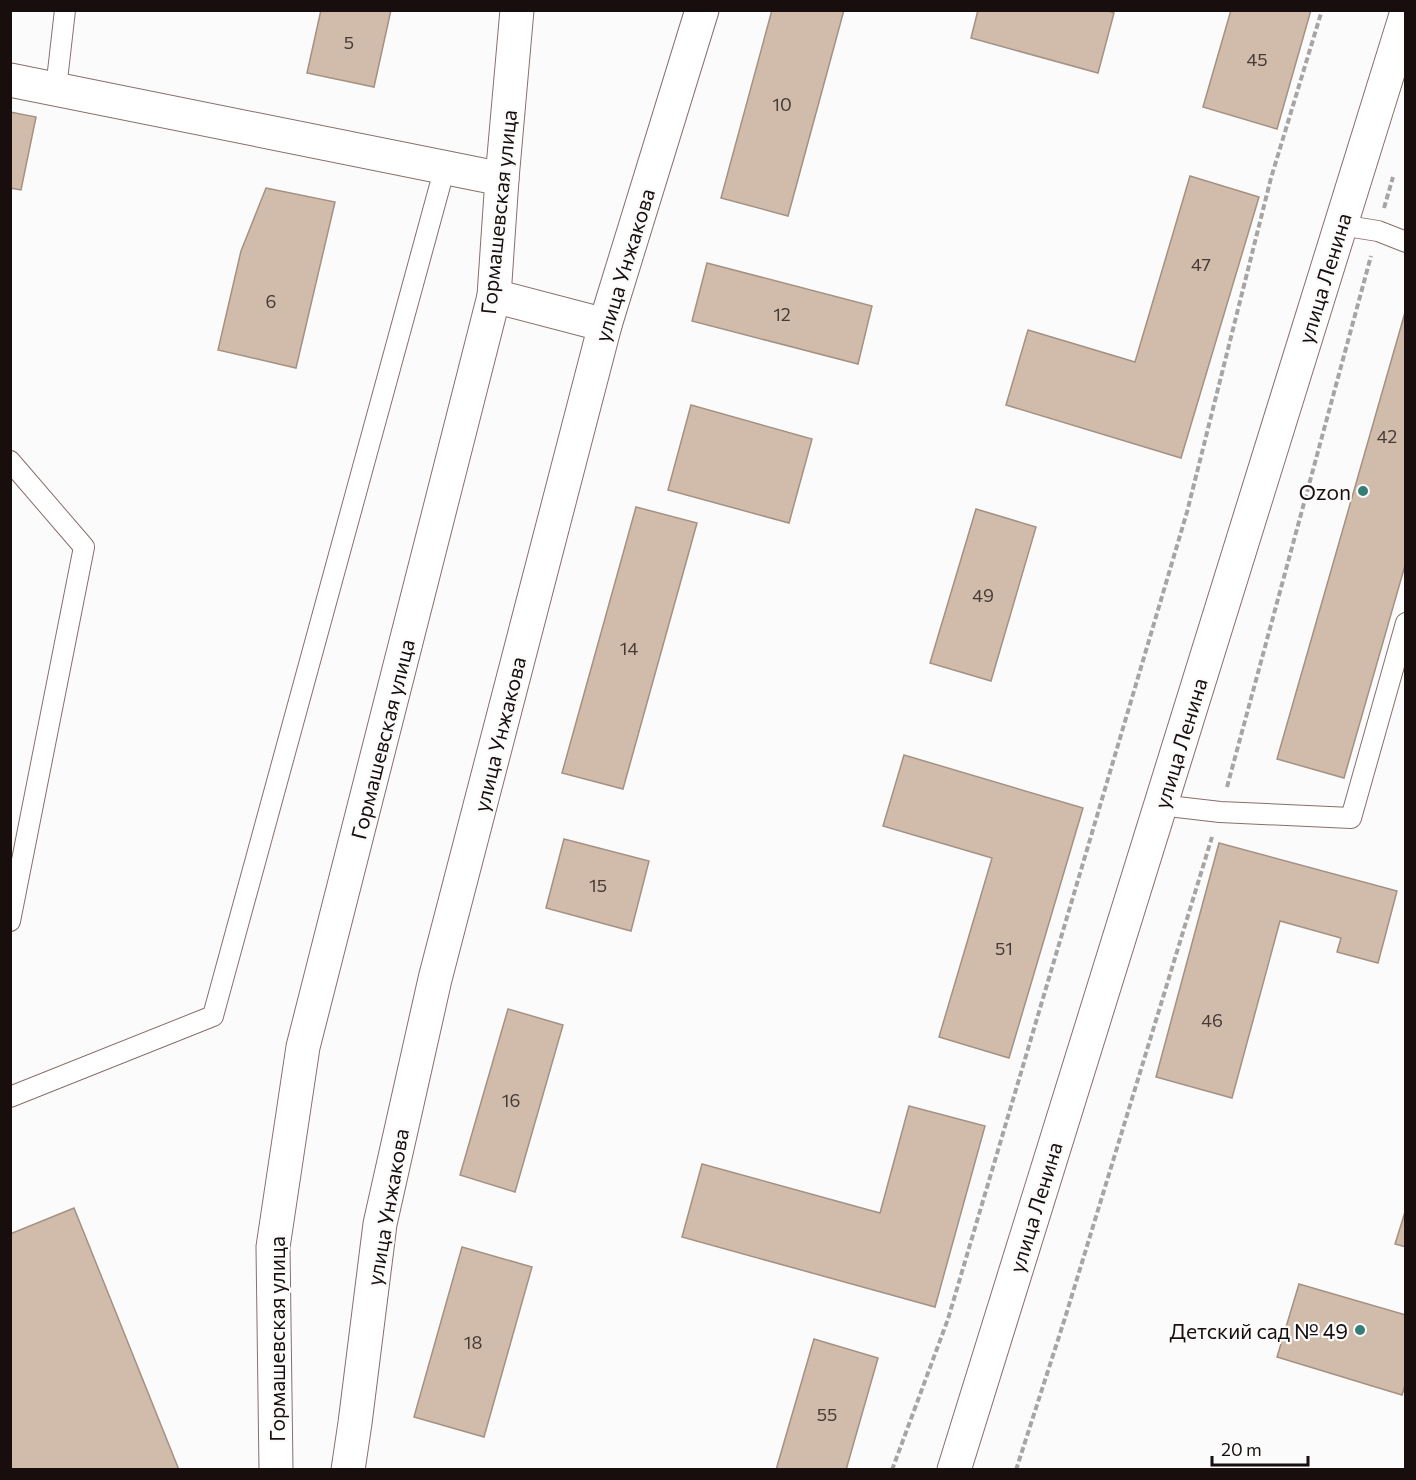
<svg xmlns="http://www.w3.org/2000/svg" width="1416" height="1480" font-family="Commissioner,sans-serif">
<rect width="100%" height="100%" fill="#fbfbfb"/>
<!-- building -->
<g fill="#d1bcac" stroke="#a59182" stroke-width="1.5">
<polygon points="321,10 391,10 374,87 307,73"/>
<polygon points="772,10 844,10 788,216 721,198"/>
<polygon points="978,10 1106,10 1114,13 1098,73 971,38"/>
<polygon points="1231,10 1311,10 1277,129 1203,107"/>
<polygon points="10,112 36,117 21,190 10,188"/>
<polygon points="1190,176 1259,197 1181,458 1006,405 1028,330 1135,362"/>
<polygon points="266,188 335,202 296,368 218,350 241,251"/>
<polygon points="707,263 872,306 858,364 692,321"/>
<polygon points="1406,309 1406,562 1344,778 1277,759"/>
<polygon points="691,405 812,439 789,523 668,490"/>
<polygon points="636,507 697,523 623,789 562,773"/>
<polygon points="976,509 1036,527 991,681 930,663"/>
<polygon points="904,755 1083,808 1009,1058 939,1037 992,858 883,826"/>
<polygon points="564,839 649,861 631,931 546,908"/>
<polygon points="1219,843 1397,891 1378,963 1337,952 1341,938 1280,921 1232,1098 1156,1077"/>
<polygon points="508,1009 563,1025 515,1192 460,1175"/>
<polygon points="909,1106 985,1126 935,1307 682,1237 702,1164 880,1213"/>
<polygon points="74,1208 179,1470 10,1470 10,1234"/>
<polygon points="1406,1209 1406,1247 1395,1244"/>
<polygon points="462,1247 532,1267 484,1437 414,1417"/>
<polygon points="1299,1284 1406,1315 1406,1382 1402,1395 1277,1357"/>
<polygon points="814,1339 878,1358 846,1470 776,1470"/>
</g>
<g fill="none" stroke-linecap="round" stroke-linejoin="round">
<!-- service casing -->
<g stroke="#886f6c" stroke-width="22">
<g id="service">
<polyline points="56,89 65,10"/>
<polyline points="1340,225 1378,231 1406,242"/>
<polyline points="10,461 84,547 10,921"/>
<polyline points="1160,805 1220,812 1351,818 1406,623"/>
<polyline points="10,1097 213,1016 445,167"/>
</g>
</g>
<!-- minor casing -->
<g stroke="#886f6c" stroke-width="35">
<g id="minor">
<polyline points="10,80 502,179"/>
<polyline points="494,296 605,325"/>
<polyline points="276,1470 273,1247 303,1047 494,296 502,179 517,10"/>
<polyline points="348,1470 355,1423 380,1224 435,979 605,325 702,10"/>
<polyline points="954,1470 1406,15"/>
</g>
</g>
<!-- path -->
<g stroke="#a8a4a4" stroke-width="4" stroke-dasharray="6 3" stroke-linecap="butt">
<polyline points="1384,208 1393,177"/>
<polyline points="1227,787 1371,256"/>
<polyline points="892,1470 948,1319 1187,512 1271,178 1322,10"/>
<polyline points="1016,1470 1065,1318 1212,837"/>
</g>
<!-- service -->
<use href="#service" stroke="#fff" stroke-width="20"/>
<!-- minor -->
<use href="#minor" stroke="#fff" stroke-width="33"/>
</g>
<!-- markers -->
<g fill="#357d77" stroke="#fbfbfb" stroke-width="2">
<circle cx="1363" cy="491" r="6"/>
<circle cx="1360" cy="1330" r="6"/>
</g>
<g text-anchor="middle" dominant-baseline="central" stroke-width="4.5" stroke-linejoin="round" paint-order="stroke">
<!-- number labels -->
<g font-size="18" fill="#463a35">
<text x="349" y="42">5</text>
<text x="1257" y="59">45</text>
<text x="782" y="104">10</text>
<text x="1201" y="264">47</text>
<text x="271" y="301">6</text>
<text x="782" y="314">12</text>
<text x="1387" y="436">42</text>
<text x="983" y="595">49</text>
<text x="629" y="648">14</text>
<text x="598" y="885">15</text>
<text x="1004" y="948">51</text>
<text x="1212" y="1020">46</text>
<text x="511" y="1100">16</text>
<text x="473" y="1342">18</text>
<text x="827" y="1414">55</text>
</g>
<!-- street labels -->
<g font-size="21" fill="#180e0d" stroke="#fbfbfb">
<text transform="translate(498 212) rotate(-84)">Гормашевская улица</text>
<text transform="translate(624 265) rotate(-73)">улица Унжакова</text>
<text transform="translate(1324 278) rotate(-73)">улица Ленина</text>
<text transform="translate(499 734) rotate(-76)">улица Унжакова</text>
<text transform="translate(382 739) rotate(-76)">Гормашевская улица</text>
<text transform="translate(1180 743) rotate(-73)">улица Ленина</text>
<text transform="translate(387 1207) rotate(-80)">улица Унжакова</text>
<text transform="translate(1035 1207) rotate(-73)">улица Ленина</text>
<text transform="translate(276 1339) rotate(-90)">Гормашевская улица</text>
</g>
<!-- poi labels -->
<g font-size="21" fill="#180e0d" stroke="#fbfbfb" text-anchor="end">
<text x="1351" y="491">Ozon</text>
<text x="1348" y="1330">Детский сад № 49</text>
</g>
</g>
<!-- border -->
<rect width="1416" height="1480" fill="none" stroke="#180e0d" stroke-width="24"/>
<!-- scale -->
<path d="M1212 1456v9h96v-9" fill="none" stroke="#180e0d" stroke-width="3"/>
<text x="1221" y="1456" font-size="18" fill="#180e0d" stroke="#fbfbfb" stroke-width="4.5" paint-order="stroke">20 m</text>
</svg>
